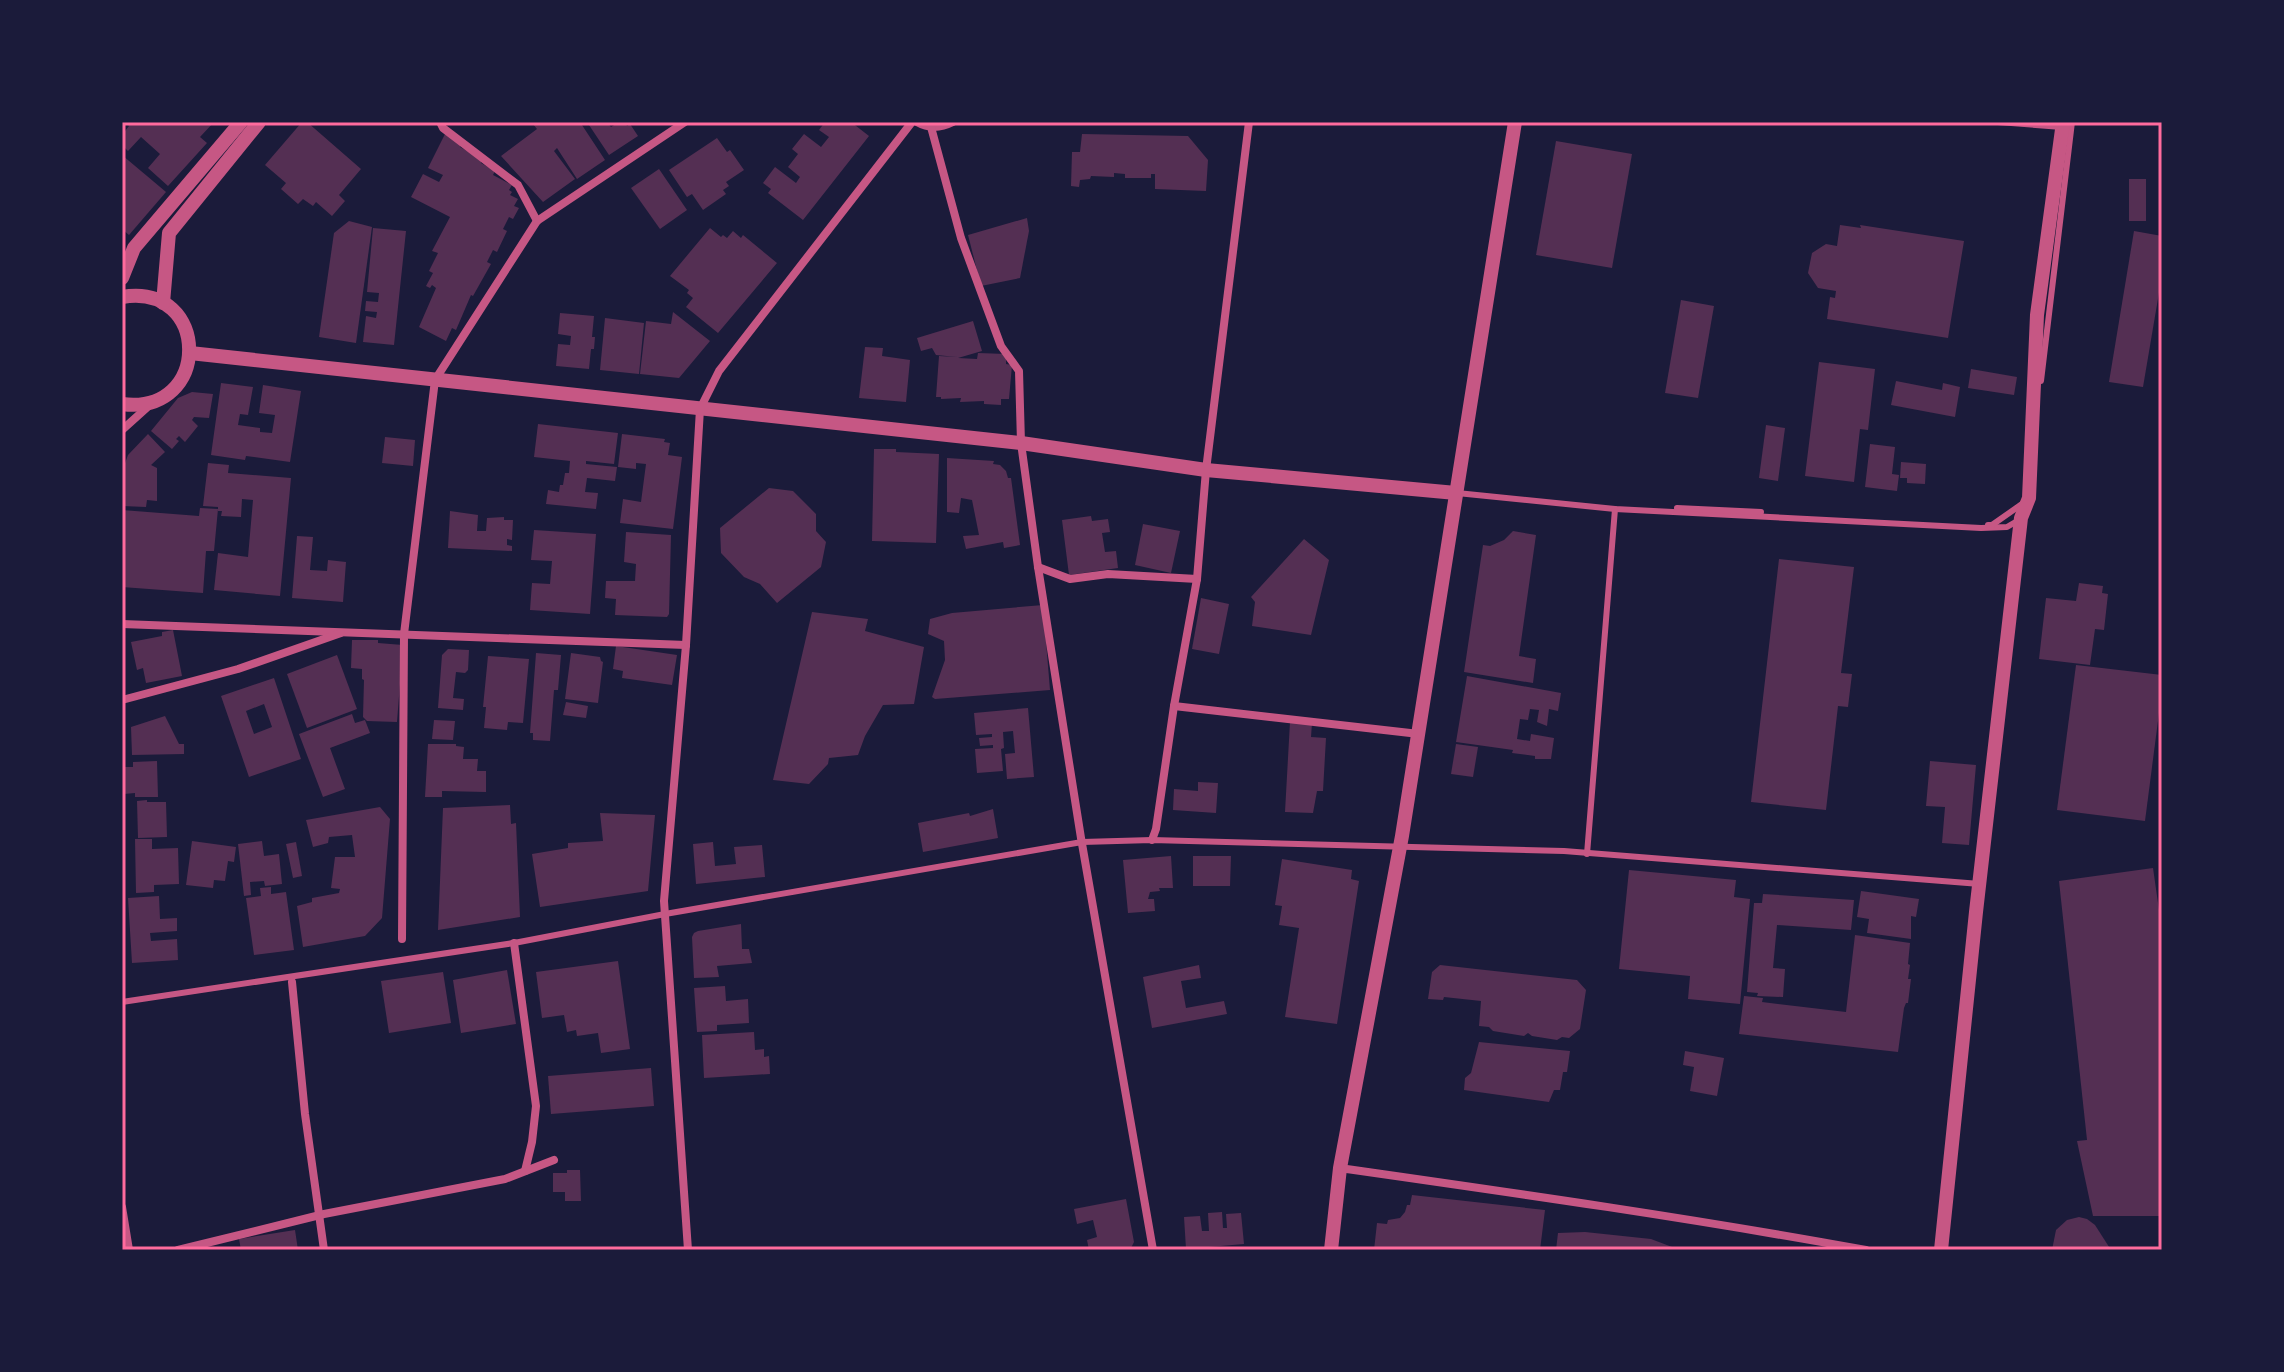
<svg xmlns="http://www.w3.org/2000/svg" width="2284" height="1372" font-family="'IBM Plex Sans',sans-serif">
<rect width="100%" height="100%" fill="#1b1b3a"/>
<!-- building -->
<g fill="#542f53" fill-rule="evenodd">
<polygon points="125,122 214,122 200,137 207,143 168,186 148,168 160,154 141,137 128,151 122,145 122,135 129,126"/>
<polygon points="302,122 307,122 361,169 339,195 345,201 332,216 316,202 313,206 303,199 298,204 281,189 286,183 265,165"/>
<polygon points="536,122 580,122 605,160 577,179 557,148 554,151 575,179 543,202 501,156 537,129 533,124"/>
<polygon points="587,122 607,122 611,127 619,122 625,122 627,126 630,124 638,136 609,155"/>
<polygon points="825,122 851,122 869,136 803,220 768,193 771,189 763,183 775,167 796,183 800,177 788,167 798,154 792,149 804,134 821,147 829,137 819,130"/>
<polygon points="445,134 462,143 460,147 482,159 481,163 495,171 493,175 512,185 509,190 512,192 510,195 518,199 514,206 519,208 513,219 509,217 503,229 507,231 497,252 493,250 487,262 491,264 473,296 471,295 456,330 452,328 446,341 419,327 436,288 432,285 430,288 426,286 433,273 429,271 438,253 432,251 450,217 411,197 423,174 439,182 443,175 428,168"/>
<polygon points="1082,134 1188,136 1208,160 1206,191 1155,189 1155,174 1151,174 1151,178 1125,178 1125,174 1114,173 1114,177 1091,176 1090,179 1080,180 1079,187 1071,186 1072,152 1080,152"/>
<polygon points="717,138 727,152 730,150 744,170 726,182 729,186 723,190 726,194 703,210 692,194 687,197 669,170"/>
<polygon points="1556,141 1632,154 1612,268 1536,255"/>
<polygon points="122,155 166,192 129,235 122,229"/>
<polygon points="659,169 687,210 660,229 631,188"/>
<rect x="2129" y="179" width="17" height="42"/>
<polygon points="1027,218 1029,231 1020,278 981,286 968,235"/>
<polygon points="349,221 372,227 356,343 319,337 334,233"/>
<polygon points="1840,225 1861,228 1860,225 1964,241 1948,338 1827,319 1830,297 1835,298 1836,291 1818,288 1808,273 1812,253 1826,244 1837,246"/>
<polygon points="373,228 406,231 394,345 363,342 366,316 376,318 377,312 365,311 366,301 378,302 379,293 367,292"/>
<polygon points="710,228 721,237 723,235 727,238 733,231 741,238 743,235 777,263 718,333 686,307 693,298 687,293 689,290 670,276"/>
<polygon points="2134,231 2162,236 2162,275 2143,387 2109,382"/>
<polygon points="1681,300 1714,306 1698,398 1665,393"/>
<polygon points="673,312 710,341 679,378 640,374 646,321 671,324"/>
<polygon points="560,313 594,316 592,337 595,337 594,349 591,349 589,369 556,366 558,344 570,345 571,336 558,334"/>
<polygon points="605,318 644,323 639,374 600,370"/>
<polygon points="973,321 982,351 958,358 977,359 978,353 1006,354 1006,364 1012,365 1009,399 1001,399 1001,405 984,404 984,401 960,402 961,398 941,399 941,397 936,397 939,356 957,357 936,355 932,348 921,351 917,338"/>
<polygon points="865,347 883,348 882,356 910,360 906,402 859,398"/>
<polygon points="1819,362 1875,369 1868,430 1860,429 1854,482 1805,476"/>
<polygon points="1971,369 2017,377 2014,395 1968,388"/>
<polygon points="1896,381 1942,390 1943,383 1960,387 1955,417 1891,405"/>
<polygon points="221,383 253,387 248,415 240,414 238,425 260,428 260,432 272,433 275,415 259,413 263,385 301,391 290,462 246,456 245,460 211,455"/>
<polygon points="192,392 213,394 209,418 194,417 192,420 198,426 185,442 179,436 176,439 179,441 172,449 151,431 178,398"/>
<polygon points="538,424 618,433 614,464 586,461 586,464 617,467 615,481 587,478 585,492 598,493 596,509 546,504 548,490 559,492 560,485 563,485 565,473 569,473 570,461 534,457"/>
<polygon points="1766,425 1785,428 1778,481 1759,478"/>
<polygon points="148,434 165,452 151,465 157,468 157,501 147,500 146,507 122,506 124,466 128,455"/>
<polygon points="622,434 665,439 664,442 670,443 668,455 682,457 673,529 620,523 623,499 641,502 646,464 636,463 636,469 618,467"/>
<polygon points="385,437 415,440 413,466 382,463"/>
<polygon points="1870,444 1895,447 1892,474 1899,475 1897,491 1865,487"/>
<polygon points="874,449 896,449 896,452 939,454 936,543 872,541"/>
<polygon points="947,458 994,461 993,464 1000,465 1006,471 1008,478 1011,478 1020,545 1004,548 1003,542 966,549 963,536 979,535 972,500 961,498 959,513 947,512"/>
<polygon points="1901,462 1926,464 1925,484 1907,483 1907,478 1900,478"/>
<polygon points="208,463 229,465 228,473 291,478 280,596 214,590 218,553 248,557 253,500 242,499 241,517 221,516 222,511 218,511 218,507 203,506"/>
<polygon points="769,488 793,491 816,514 816,531 826,542 821,567 777,603 760,584 744,577 721,553 720,528"/>
<polygon points="200,508 218,509 214,551 206,551 203,593 122,587 122,510 199,516"/>
<polygon points="450,511 478,515 477,531 486,531 487,518 504,517 504,520 513,520 512,540 507,539 507,545 512,546 512,551 448,548"/>
<polygon points="1091,516 1092,521 1108,519 1110,532 1102,533 1105,552 1116,551 1118,568 1069,575 1062,520"/>
<polygon points="1143,524 1180,531 1171,573 1135,565"/>
<polygon points="534,530 596,534 590,614 530,610 532,583 550,584 552,561 531,560"/>
<polygon points="1513,531 1536,535 1519,656 1536,659 1533,683 1464,672 1483,545 1490,546 1504,540"/>
<polygon points="626,532 671,535 669,614 667,617 615,615 616,599 605,598 606,581 635,581 636,564 624,562"/>
<polygon points="297,536 313,537 310,570 327,571 328,560 346,562 343,602 292,598"/>
<polygon points="1304,539 1329,560 1311,635 1252,626 1255,602 1251,597"/>
<polygon points="1779,559 1854,567 1841,673 1852,674 1848,707 1838,706 1826,810 1751,802"/>
<polygon points="2079,583 2103,586 2102,593 2108,594 2104,630 2095,629 2090,665 2039,659 2046,598 2076,601"/>
<polygon points="1201,598 1229,604 1219,654 1192,649"/>
<polygon points="1043,605 1050,690 935,699 932,697 945,660 944,641 928,634 930,619 952,613"/>
<polygon points="812,612 868,619 865,631 924,647 914,704 883,705 865,736 858,755 829,758 828,764 809,784 773,780"/>
<polygon points="173,630 182,676 146,683 143,668 137,670 131,642 162,636 162,632"/>
<polygon points="352,640 378,640 378,643 403,645 397,722 367,721 363,717 364,680 362,679 362,669 351,668"/>
<polygon points="616,646 677,655 672,685 622,678 623,671 613,669"/>
<polygon points="448,649 469,650 468,670 465,673 456,672 453,698 464,699 463,710 438,708 442,655"/>
<polygon points="536,653 561,655 558,690 554,690 550,741 533,740 533,733 530,733"/>
<polygon points="571,653 600,657 601,661 603,662 598,703 565,699"/>
<polygon points="337,655 357,709 307,728 287,674"/>
<polygon points="488,656 529,659 523,723 508,722 507,730 484,728 486,707 483,707"/>
<polygon points="2076,665 2162,675 2162,690 2145,821 2057,810"/>
<polygon points="1467,676 1561,693 1558,711 1549,709 1547,726 1537,722 1539,710 1530,709 1528,720 1520,719 1517,739 1530,741 1531,734 1554,738 1551,759 1535,759 1535,756 1512,753 1513,750 1456,742"/>
<path d="M274,678l27,81 -52,18 -28,-81zM264,704l8,23 -18,7 -8,-23z"/>
<polygon points="566,702 588,706 586,718 563,715"/>
<polygon points="1028,708 1034,777 1007,779 1005,754 1015,753 1013,731 1003,732 1004,748 1001,749 1003,771 977,773 975,749 993,748 993,745 980,746 979,738 992,737 992,734 976,735 974,713"/>
<polygon points="352,714 355,723 365,720 370,733 330,748 345,789 323,797 299,734"/>
<polygon points="165,716 179,744 184,744 184,754 132,755 131,727"/>
<polygon points="434,720 455,721 453,740 432,739"/>
<polygon points="1290,722 1312,723 1311,737 1326,738 1323,791 1317,791 1313,813 1285,812"/>
<polygon points="428,744 456,744 456,746 464,747 463,759 478,759 477,771 486,771 486,792 442,791 442,797 425,797"/>
<polygon points="1456,744 1478,747 1473,777 1451,774"/>
<polygon points="157,761 158,797 135,797 135,793 124,794 123,767 133,767 133,762"/>
<polygon points="1930,761 1976,765 1969,845 1942,843 1945,807 1926,806"/>
<polygon points="1198,782 1218,783 1216,813 1173,810 1174,789 1198,791"/>
<polygon points="147,800 147,802 166,802 167,837 138,838 137,801"/>
<polygon points="510,805 511,824 516,823 520,917 438,930 443,808"/>
<polygon points="380,807 390,819 382,918 365,936 303,947 297,906 312,902 312,898 339,893 340,889 331,888 335,857 355,857 352,835 329,837 328,843 313,847 306,820"/>
<polygon points="993,809 998,838 923,852 918,823 969,813 970,816"/>
<polygon points="600,813 655,815 648,891 540,907 532,854 568,848 568,843 603,841"/>
<polygon points="135,839 152,839 152,849 178,848 179,884 154,885 154,892 136,893"/>
<polygon points="192,841 236,847 234,862 228,861 225,881 214,880 213,888 186,885"/>
<polygon points="262,841 264,856 279,854 282,884 265,886 264,881 250,882 251,895 244,896 238,844"/>
<polygon points="296,842 302,876 293,878 286,844"/>
<polygon points="713,842 715,866 736,864 734,847 762,845 765,877 696,884 693,844"/>
<polygon points="1171,856 1173,888 1159,888 1160,891 1150,892 1148,899 1154,899 1155,911 1128,913 1123,860"/>
<polygon points="1193,856 1231,856 1230,886 1193,886"/>
<polygon points="1282,859 1352,870 1351,879 1359,881 1337,1024 1285,1017 1299,928 1279,925 1282,906 1275,905"/>
<polygon points="2153,868 2162,931 2162,1216 2093,1216 2077,1141 2087,1140 2059,881"/>
<polygon points="1629,870 1736,880 1734,897 1750,899 1740,1004 1688,999 1690,976 1619,969"/>
<polygon points="271,887 271,894 286,892 294,950 254,955 246,898 261,896 260,888"/>
<polygon points="1861,891 1919,899 1916,917 1911,916 1911,939 1867,933 1869,919 1857,917"/>
<polygon points="1763,894 1854,900 1851,930 1777,925 1773,968 1785,969 1783,997 1757,996 1758,993 1747,992 1754,903 1762,903"/>
<polygon points="159,896 160,919 177,918 177,931 150,933 151,941 177,939 178,960 132,963 128,898"/>
<polygon points="741,924 742,949 749,949 752,963 717,966 719,977 694,978 692,937 694,933 698,931"/>
<polygon points="1855,935 1910,943 1908,964 1910,965 1908,979 1911,979 1908,1003 1906,1003 1904,1008 1898,1052 1739,1034 1744,996 1763,998 1762,1002 1846,1012"/>
<polygon points="618,961 630,1049 601,1053 598,1033 577,1036 576,1030 567,1032 564,1015 542,1018 536,972"/>
<polygon points="1199,965 1201,978 1181,981 1186,1008 1224,1001 1227,1014 1152,1028 1143,977"/>
<polygon points="1440,965 1577,980 1586,990 1580,1029 1569,1038 1562,1037 1557,1040 1532,1036 1528,1033 1524,1036 1493,1031 1489,1027 1479,1026 1481,1001 1444,997 1443,1000 1428,999 1432,972"/>
<polygon points="507,970 516,1024 461,1033 453,980"/>
<polygon points="443,972 451,1023 389,1033 381,981"/>
<polygon points="725,986 726,1001 748,999 749,1023 717,1025 717,1031 697,1032 694,988"/>
<polygon points="754,1032 755,1050 764,1049 764,1057 769,1056 770,1074 704,1078 702,1035"/>
<polygon points="1479,1042 1570,1051 1567,1072 1563,1072 1560,1090 1554,1090 1549,1102 1464,1090 1465,1078 1471,1073"/>
<polygon points="1685,1051 1724,1058 1717,1096 1690,1091 1694,1067 1683,1065"/>
<polygon points="651,1068 654,1106 551,1114 548,1076"/>
<polygon points="567,1170 580,1170 581,1201 565,1201 565,1192 553,1192 553,1173 567,1173"/>
<polygon points="1412,1195 1545,1210 1540,1250 1374,1250 1377,1223 1387,1224 1388,1220 1400,1218 1405,1212 1407,1205 1410,1205"/>
<polygon points="1126,1199 1134,1242 1130,1250 1089,1250 1087,1240 1097,1237 1093,1220 1077,1224 1074,1209"/>
<polygon points="1222,1212 1223,1228 1227,1228 1226,1214 1241,1213 1244,1244 1186,1249 1184,1217 1200,1216 1202,1231 1209,1231 1208,1213"/>
<polygon points="2079,1217 2087,1219 2095,1225 2111,1250 2052,1250 2056,1230 2067,1220"/>
<polygon points="295,1230 298,1250 241,1250 239,1239"/>
<polygon points="1585,1232 1651,1239 1680,1250 1556,1250 1558,1233"/>
</g>
<g fill="none" stroke-linecap="round" stroke-linejoin="round">
<!-- service -->
<g stroke="#c65784" stroke-width="6">
<polyline points="1998,122 2062,127"/>
<polyline points="2041,381 2072,122"/>
<polyline points="1457,493 1615,509 1981,528 2007,527 2019,520"/>
<polyline points="1677,508 1761,512"/>
<polyline points="1988,525 1992,525 2022,504"/>
<polyline points="1587,854 1615,509"/>
<polyline points="122,1002 514,943 665,914 1082,842 1152,840 1564,851 1980,884"/>
</g>
<!-- minor -->
<g stroke="#c65784" stroke-width="8">
<polyline points="440,122 443,128 518,185 537,221"/>
<path d="M917,122c12,7 24,6 36,0"/>
<polyline points="931,127 961,238 1001,346 1019,371 1021,443 1038,567 1081,838 1153,1250"/>
<polyline points="122,430 152,403"/>
<polyline points="1038,567 1070,579 1108,574 1197,579"/>
<polyline points="122,624 686,645"/>
<polyline points="122,700 238,669 341,633"/>
<polyline points="1174,706 1419,734"/>
<polyline points="1152,840 1156,829 1174,706 1197,579 1206,470 1249,122"/>
<polyline points="402,939 404,634 435,380 537,221 685,122"/>
<polyline points="514,943 536,1106 532,1142 525,1171"/>
<polyline points="292,982 305,1114 324,1250"/>
<path d="M1340,1168c175,25 351,50 526,82"/>
<polyline points="122,1207 129,1250"/>
<polyline points="178,1250 324,1214 505,1179 554,1160"/>
<polyline points="688,1250 664,901 686,645 700,409 719,371 912,122"/>
</g>
<!-- tertiary -->
<g stroke="#c65784" stroke-width="14">
<polyline points="122,278 134,248 241,122"/>
<path d="M122,297c89,-15 90,119 0,107"/>
<polyline points="163,303 169,233 259,122"/>
<polyline points="190,353 1021,443 1206,470 1456,493"/>
<polyline points="1331,1250 1340,1168 1402,836 1515,122"/>
<polyline points="1941,1250 1976,912 2021,518 2029,498 2037,315 2063,122"/>
</g>
</g>
<!-- border -->
<rect width="2284" height="1372" fill="none" stroke="#1b1b3a" stroke-width="248"/>
<rect x="124" y="124" width="2036" height="1124" fill="none" stroke="#ff6b9d" stroke-width="3"/>
</svg>
